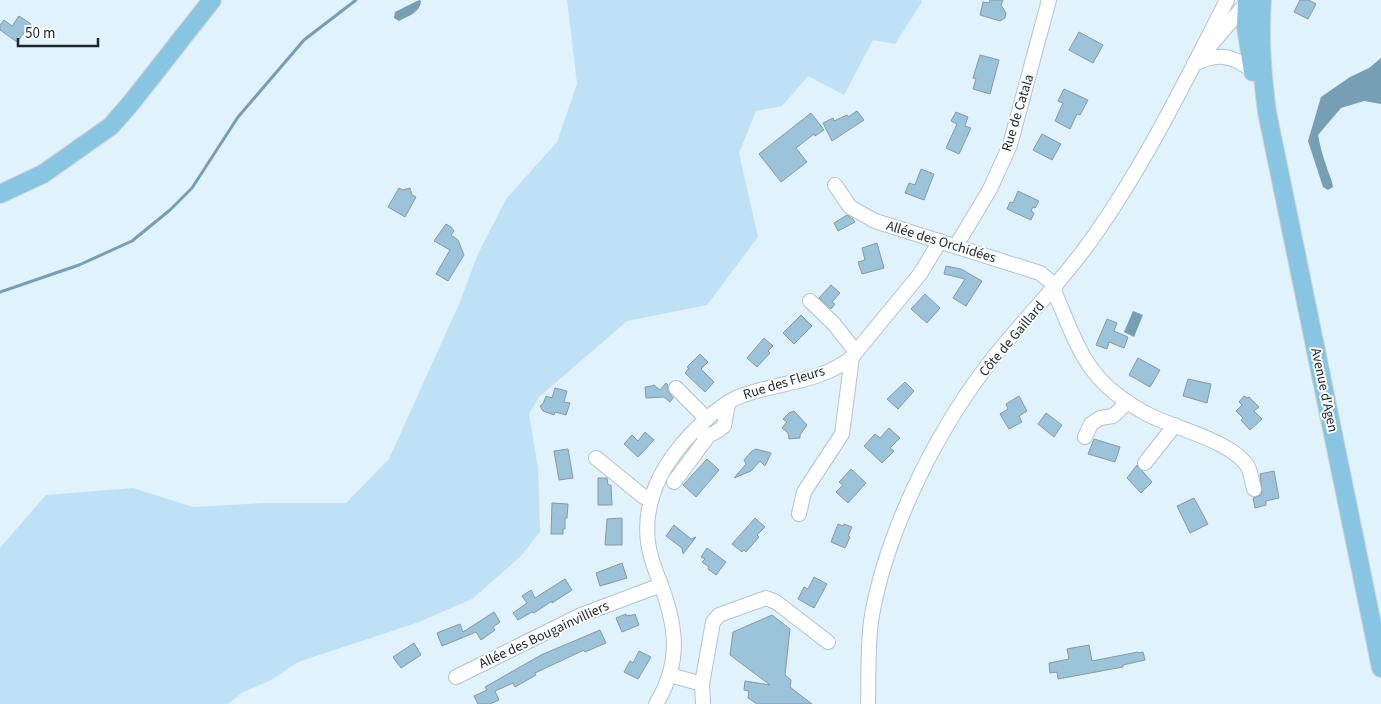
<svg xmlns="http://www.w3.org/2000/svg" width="1381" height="704" font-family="'Source Sans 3',sans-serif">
<rect width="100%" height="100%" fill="#e0f2fc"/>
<!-- green -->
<polygon fill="#bee1f5" points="567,0 921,0 922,2 895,44 873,40 844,95 808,76 782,106 756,111 739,153 758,237 707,305 627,321 539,397 529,414 538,468 540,532 521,556 472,599 419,622 298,662 271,680 243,692 228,704 0,704 0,548 46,495 133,488 193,507 263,503 346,503 389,459 460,302 477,256 506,199 557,142 577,84"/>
<!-- water -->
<g fill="#769eb4">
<path d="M419,0l2,1c-1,12 -13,15 -22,20l-5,-3 1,-6z"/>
<path d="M1381,58v46l-17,-3 -23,7 -23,27c2,11 5,22 9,33 2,7 5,11 6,19l-5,3 -5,-3 -15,-46 13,-44 29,-20 19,-9z"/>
<polygon points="1133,311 1143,315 1134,337 1124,332"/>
</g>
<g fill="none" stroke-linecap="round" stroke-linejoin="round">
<!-- stream -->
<polyline stroke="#769eb4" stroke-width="3" points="0,292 79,265 132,241 170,210 192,188 238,117 304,40 356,0"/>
</g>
<!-- building -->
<g fill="#9bc4db" stroke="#8898a1">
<polygon points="990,0 1003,0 1001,5 1006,13 1005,18 1000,21 980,15 983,2 989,3"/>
<polygon points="1300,0 1309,0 1316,4 1308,19 1294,12"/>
<polygon points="19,16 31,24 17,42 0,30 0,25 4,20 12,26"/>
<polygon points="1079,32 1103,45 1093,63 1069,50"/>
<polygon points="980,55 999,60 990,94 973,89 976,79 973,78"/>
<polygon points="1064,89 1088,100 1080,115 1077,114 1070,129 1055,121 1063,103 1058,101"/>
<polygon points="857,111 864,120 832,141 823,123 833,118 834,121 847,115 848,117"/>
<polygon points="956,112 968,117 965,126 971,128 959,154 946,148 957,124 951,121"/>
<polygon points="811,113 824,130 815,136 814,134 796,148 807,162 781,182 759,154"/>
<polygon points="1042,134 1061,144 1052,160 1033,150"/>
<polygon points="921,169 934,174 924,200 905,193 909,183 915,185"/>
<polygon points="399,188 403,190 410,188 412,195 416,197 405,217 388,207"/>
<polygon points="1018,191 1039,201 1035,208 1033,207 1031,211 1034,213 1031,220 1007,209 1010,202 1013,203"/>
<polygon points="847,215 853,219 855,222 838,231 834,223"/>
<polygon points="446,224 451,227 454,231 451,235 458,240 464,255 448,281 436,274 450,250 434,241"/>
<polygon points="877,243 884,268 862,274 858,262 865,260 862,248"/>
<polygon points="946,266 961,269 982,281 966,306 953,298 965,279 944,274"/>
<polygon points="831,285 840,293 832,302 835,304 831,309 819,298"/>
<polygon points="925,294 940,308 927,323 911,309"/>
<polygon points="801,315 812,326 794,344 783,333"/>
<polygon points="1107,319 1117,323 1114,331 1128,337 1124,348 1109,342 1107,349 1096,345"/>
<polygon points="764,338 773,346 768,351 770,353 757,367 747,358"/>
<polygon points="700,354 708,362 701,369 714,382 705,392 685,373 689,368 687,367"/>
<polygon points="1138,358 1160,370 1150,387 1129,375"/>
<polygon points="1188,379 1211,384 1207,403 1183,396"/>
<polygon points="905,382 914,391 898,409 887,399"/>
<polygon points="666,383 668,385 668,391 673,398 670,402 664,397 646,398 645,387 652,386 654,385 660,390"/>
<polygon points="555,388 567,391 564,402 570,403 566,415 555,412 554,415 543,411 540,406 543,404 546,396 552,398"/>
<polygon points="1019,396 1027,411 1019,416 1022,422 1009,429 1000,414 1008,409 1006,404"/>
<polygon points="1244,396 1248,398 1249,397 1259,407 1254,411 1262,419 1250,430 1241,420 1243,418 1236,411 1242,405 1239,402"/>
<polygon points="794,411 807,425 800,435 800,438 789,439 788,433 782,428 787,422 783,419 789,413"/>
<polygon points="1046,413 1062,425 1054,437 1038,424"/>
<polygon points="889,428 900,438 890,448 894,451 882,463 864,446 875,434 880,438"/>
<polygon points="645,432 654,440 638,457 624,444 632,435 638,441"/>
<polygon points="1094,439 1120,447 1115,462 1088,454"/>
<polygon points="568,449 573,478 559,480 554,451"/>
<polygon points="756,449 771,453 765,466 760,461 751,471 734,478 746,464 744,460 752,451"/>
<polygon points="707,459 719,470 696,497 683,485"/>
<polygon points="1137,465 1152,482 1141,493 1127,478"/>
<polygon points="851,469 866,483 848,503 836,492 843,485 839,482"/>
<polygon points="1274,471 1279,498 1266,501 1266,505 1255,508 1253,498 1261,495 1262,491 1260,474"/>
<polygon points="598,478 607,478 608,485 611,485 612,505 598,505"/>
<polygon points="1194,498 1208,524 1190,533 1177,506"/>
<polygon points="552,503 568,504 567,518 565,518 565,529 563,529 563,534 551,534"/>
<polygon points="622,518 622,545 605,545 607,519"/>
<polygon points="755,518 765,527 757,535 759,537 746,552 744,550 742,552 732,544"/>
<polygon points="838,524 843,526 844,524 852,527 848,536 850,537 845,548 831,542"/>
<polygon points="674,525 691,539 696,537 683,554 682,548 666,536"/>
<polygon points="707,548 726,562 716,575 708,569 709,567 702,562 705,559 701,557"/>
<polygon points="622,563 627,578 600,586 596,573"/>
<polygon points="814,577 827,584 814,608 798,599 804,587 808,589"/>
<polygon points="565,579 572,590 552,603 552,601 534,613 532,612 518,620 513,613 527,603 522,596 531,590 535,598"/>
<polygon points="494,612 500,622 493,627 495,630 481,640 476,632 442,646 437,633 460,624 463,632"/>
<polygon points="626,614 626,616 630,615 630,616 635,614 639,625 622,632 616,618"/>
<polygon points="772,615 790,629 785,675 791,680 790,687 812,704 757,704 748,698 749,691 744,690 745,681 770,685 730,655 733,632"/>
<polygon points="600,630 606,643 585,652 584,650 535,673 536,675 515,687 513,683 495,691 499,700 490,704 478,704 474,696 487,690 485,687 541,655"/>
<polygon points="414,643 421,655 401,668 393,657"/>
<polygon points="1089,645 1092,661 1138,652 1138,653 1143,652 1145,660 1123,665 1123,667 1058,679 1057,672 1050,673 1049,663 1069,659 1067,649"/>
<polygon points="639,651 651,657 638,679 624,672 630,661 633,663"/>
</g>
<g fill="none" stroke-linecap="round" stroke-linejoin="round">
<!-- minor casing -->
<g stroke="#b2c3cd" stroke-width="16">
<g id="minor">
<polyline points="1209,47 1249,0"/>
<path d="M1194,64c24,-12 38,-9 59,7"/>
<polyline points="835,185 850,207 875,221 1040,273 1056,286"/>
<polyline points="956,246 990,189 1010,145 1049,0"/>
<path d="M1053,289c18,39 27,77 62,104 9,8 21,15 32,21 26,14 86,27 101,53 3,6 4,15 6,22"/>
<polyline points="810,301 834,324 856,352"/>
<polyline points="676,388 707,419"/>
<path d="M701,432c9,6 15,0 23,-6l4,-23"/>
<polyline points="1085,437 1091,424 1100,418 1113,416 1128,402"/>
<polyline points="596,458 644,497 652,498"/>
<polyline points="1145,463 1175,425"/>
<polyline points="674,482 709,435"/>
<polyline points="799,514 804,492 842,434 852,357"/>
<polyline points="670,675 702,684 713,622 719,615 766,598 776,602 828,642"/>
<polyline points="456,677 581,615 661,585"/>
<polyline points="702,684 703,704"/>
<path d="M656,704c25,-41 21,-76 5,-119 -6,-16 -11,-26 -13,-43 -6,-49 21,-88 54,-119 10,-9 21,-19 34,-25 37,-16 84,-14 116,-41l68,-83 20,-33"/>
<path d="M868,704c1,-29 -1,-60 4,-89 15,-83 61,-177 112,-245 34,-46 77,-86 110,-134 52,-74 92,-156 133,-236"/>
</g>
</g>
<!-- major casing -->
<g stroke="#d2d3d4" stroke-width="20">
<g id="major">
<polyline points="1247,0 1246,27 1253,72"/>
<path d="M1262,0c-3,38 0,75 5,112l114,556"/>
<polyline points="0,194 43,174 111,126 131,103 212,0"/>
</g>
</g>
<!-- minor -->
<use href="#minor" stroke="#fff" stroke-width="14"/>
<!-- major -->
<use href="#major" stroke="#87c5e2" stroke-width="18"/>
</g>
<g text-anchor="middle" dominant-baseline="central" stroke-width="4" stroke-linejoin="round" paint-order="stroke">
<!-- street labels -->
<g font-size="14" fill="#1f2529" stroke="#f9fdfe">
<text transform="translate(1018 113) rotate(-73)">Rue de Catala</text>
<text transform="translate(941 242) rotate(17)">Allée des Orchidées</text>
<text transform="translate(1012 339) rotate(-50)">Côte de Gaillard</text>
<text transform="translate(784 383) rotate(-17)">Rue des Fleurs</text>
<text transform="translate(1324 390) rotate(78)">Avenue d'Agen</text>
<text transform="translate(544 635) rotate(-25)">Allée des Bougainvilliers</text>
</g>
</g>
<!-- scale -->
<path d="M18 38v8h80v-8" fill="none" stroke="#1f2529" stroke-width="2.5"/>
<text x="25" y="38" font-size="15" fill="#1f2529" stroke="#f9fdfe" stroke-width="4" paint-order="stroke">50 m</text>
</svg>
